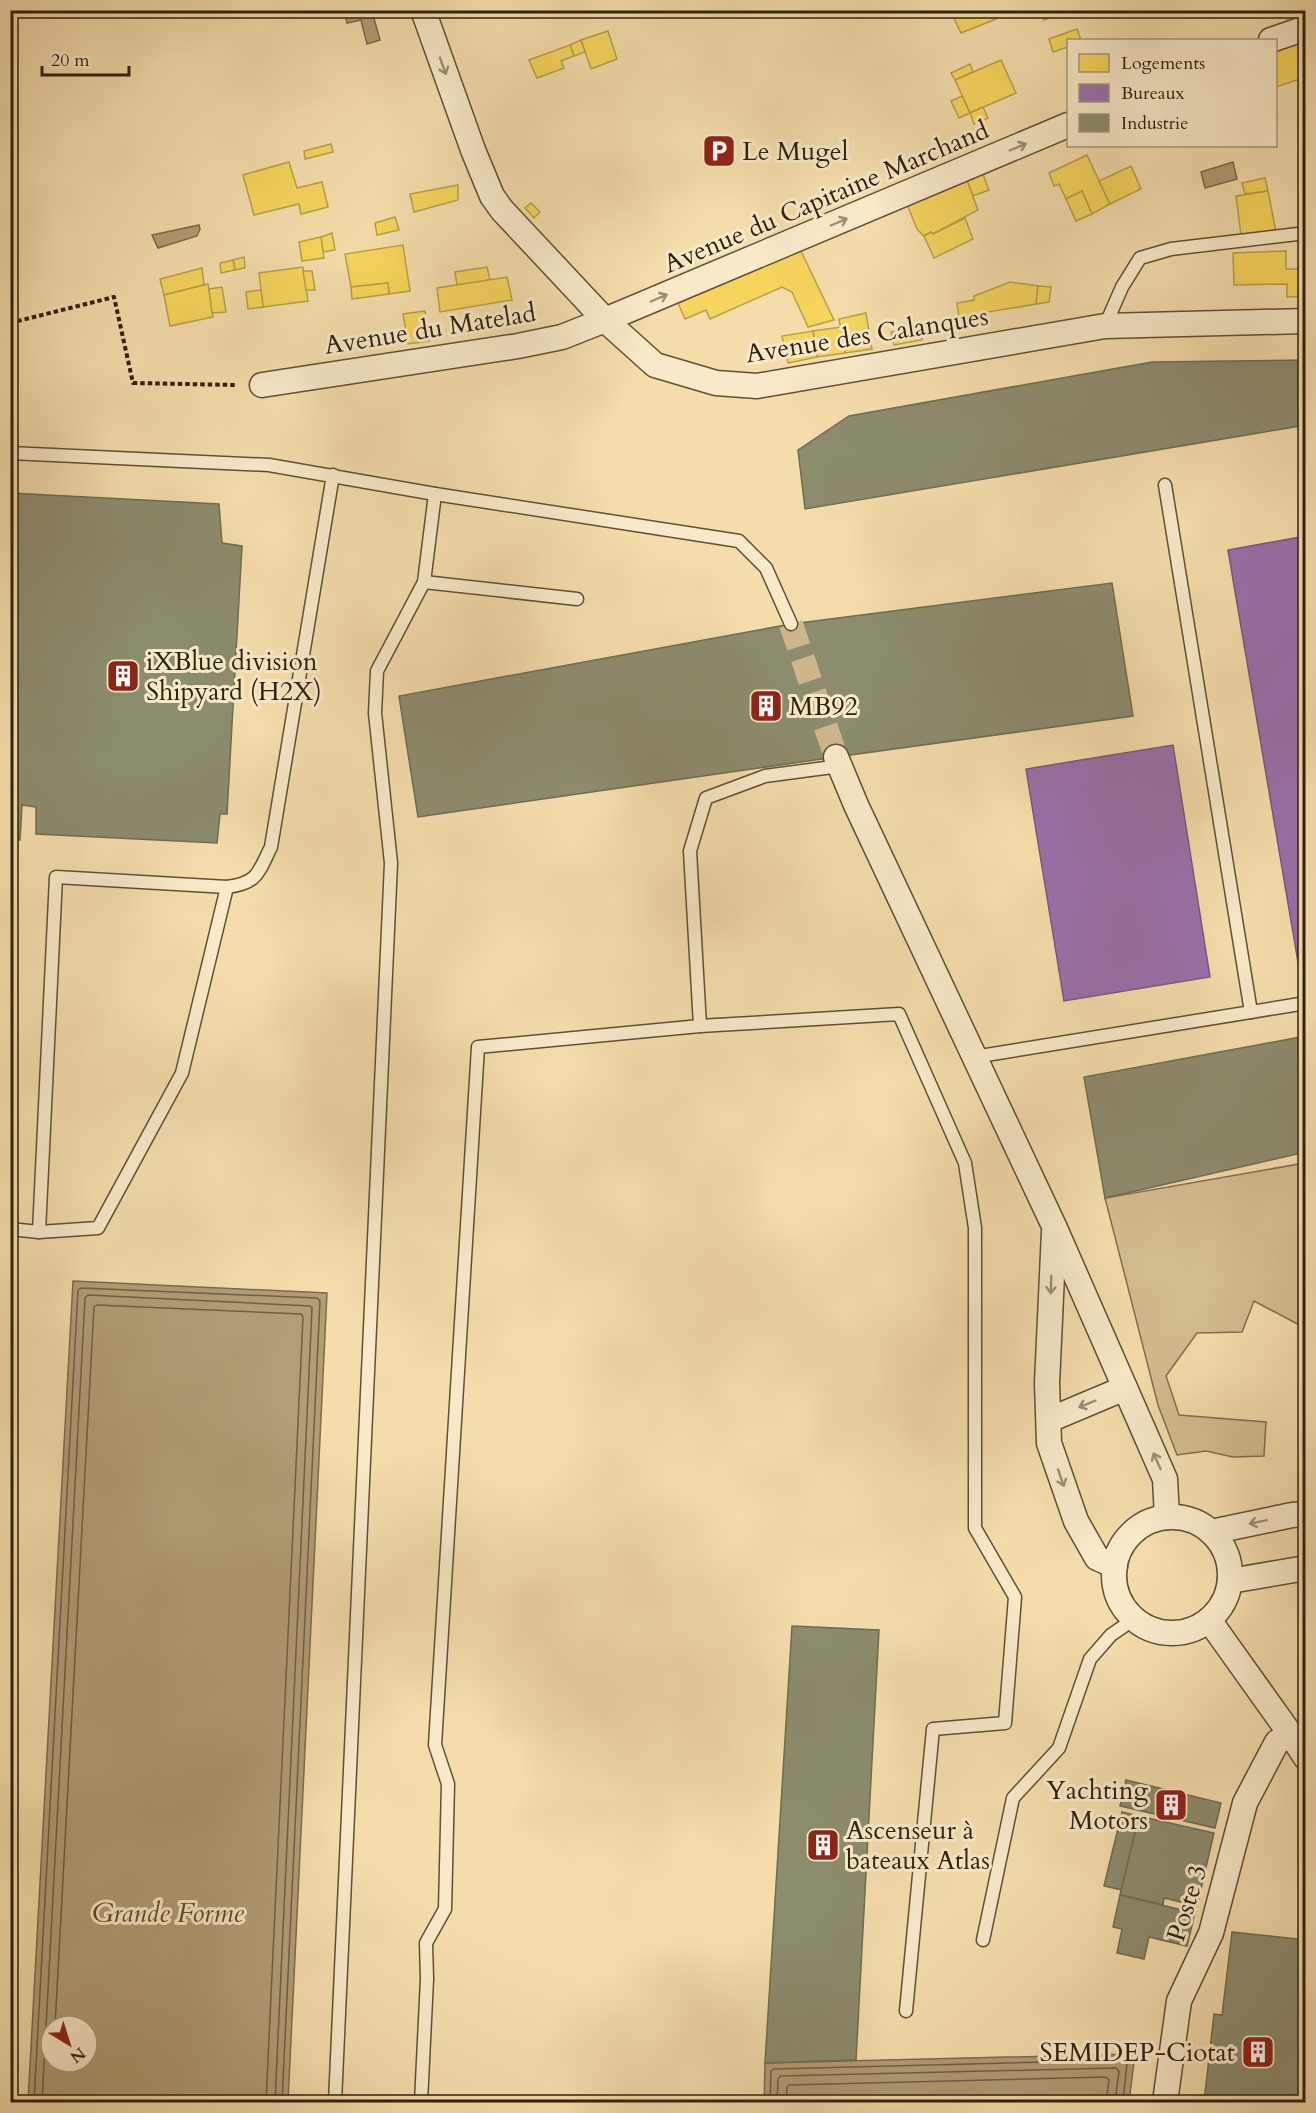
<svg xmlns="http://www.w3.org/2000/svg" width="1316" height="2113" font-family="Cardo,serif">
<rect width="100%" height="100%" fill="#f4ddab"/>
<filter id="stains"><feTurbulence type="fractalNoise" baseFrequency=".00333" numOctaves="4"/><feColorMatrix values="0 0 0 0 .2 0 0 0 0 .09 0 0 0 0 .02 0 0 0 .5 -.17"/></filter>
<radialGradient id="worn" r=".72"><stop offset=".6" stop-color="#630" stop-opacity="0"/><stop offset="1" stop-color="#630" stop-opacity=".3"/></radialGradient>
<!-- green -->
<polygon fill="#d2bd90" stroke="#806f4f" stroke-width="1.5" points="1305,1163 1305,1328 1254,1301 1242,1332 1197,1333 1166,1376 1179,1415 1266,1422 1264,1456 1233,1457 1206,1451 1177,1455 1158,1405 1105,1198"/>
<!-- water -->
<g fill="#b19d76" stroke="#7d6b4c" stroke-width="1.5" fill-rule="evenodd">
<polygon points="344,11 372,11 380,40 367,44 361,20 347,23"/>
<polygon points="1233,162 1237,179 1205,188 1201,172"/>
<polygon points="199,225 200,229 197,236 158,248 152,235"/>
<path d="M73,1281l254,12 -39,809h-260zM51,2026h36v36h-36z"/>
<polygon points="1135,2054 1129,2102 764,2102 765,2063"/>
</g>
<!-- homes -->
<g fill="#f6d55c" stroke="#ba9f45" stroke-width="1.5">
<polygon points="950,10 992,10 996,19 961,33"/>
<polygon points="1041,10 1071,10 1044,20"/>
<polygon points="1284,10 1304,10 1306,17 1288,22"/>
<polygon points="1077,29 1081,40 1068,40 1068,47 1053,52 1049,39"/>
<polygon points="608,31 617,59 591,69 581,40"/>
<polygon points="581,40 585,52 574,56 570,45"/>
<polygon points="1306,40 1306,60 1302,61 1306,77 1276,87 1276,45"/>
<polygon points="570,45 574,56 561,61 564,68 537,78 529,60"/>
<polygon points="1001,60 1016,93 970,113 955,80"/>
<polygon points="970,64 973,72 955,80 951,73"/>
<polygon points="962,96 970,113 959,118 951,101"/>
<polygon points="983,107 988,118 974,124 970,113"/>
<polygon points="331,144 333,152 305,159 304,151"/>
<polygon points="1087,155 1110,204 1092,214 1082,191 1066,199 1059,184 1054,186 1049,173"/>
<polygon points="289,162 297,188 322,182 328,207 301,214 299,204 254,215 243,175"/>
<polygon points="1131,166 1141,189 1110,204 1099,181"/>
<polygon points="982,172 989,190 973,196 966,178"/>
<polygon points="966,178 978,210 933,234 931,232 924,236 917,229 906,202"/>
<polygon points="1265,178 1268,191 1245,194 1242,183"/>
<polygon points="458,185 458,200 414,212 410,194"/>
<polygon points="1082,191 1092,214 1076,221 1066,199"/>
<polygon points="1268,191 1276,232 1241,235 1236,196"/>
<polygon points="531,203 540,212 534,218 525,208"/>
<polygon points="395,217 399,230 377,235 375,223"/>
<polygon points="965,218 973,239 934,258 924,236 931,232 933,234"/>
<polygon points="332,233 335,250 323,252 321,237"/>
<polygon points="321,237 324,258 302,261 299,242"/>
<polygon points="403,245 410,291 389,294 388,283 351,287 345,254"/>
<polygon points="800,249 834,320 808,327 792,292 782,287 710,319 706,310 685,319 678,303"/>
<polygon points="1286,251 1286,269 1303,269 1304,296 1287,297 1287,284 1234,285 1233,253"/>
<polygon points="244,257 245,268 235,270 233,260"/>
<polygon points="233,260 235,270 221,273 220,263"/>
<polygon points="303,267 308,301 263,307 259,273"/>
<polygon points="487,267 490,280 457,285 455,272"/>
<polygon points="202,268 204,285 164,295 160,279"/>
<polygon points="303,271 312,271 315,290 306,290"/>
<polygon points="507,277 512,300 440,312 437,288"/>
<polygon points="1010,282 1038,286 1036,304 959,317 957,303 974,300 974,296"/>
<polygon points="388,283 389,294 352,299 351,287"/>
<polygon points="208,284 213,317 170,326 164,295"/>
<polygon points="1038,286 1051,287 1049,302 1036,304"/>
<polygon points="222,287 226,312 212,313 209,289"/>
<polygon points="261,290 263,307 248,309 246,292"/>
<polygon points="425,311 429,341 408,344 403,314"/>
<polygon points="866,313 872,349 845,353 839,319"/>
<polygon points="841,327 845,353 817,357 813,331"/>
<polygon points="920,328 922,340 894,345 891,332"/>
<polygon points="813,331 817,357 788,363 782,336"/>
</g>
<!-- offices -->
<g fill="#9970ab" stroke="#79587c" stroke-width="1.5">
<polygon points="1306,536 1306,961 1298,962 1228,550"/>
<polygon points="1173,745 1210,977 1064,1001 1026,769"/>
</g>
<!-- industry -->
<g fill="#8c8c6e" stroke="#706c51" stroke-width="1.5">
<polygon points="1306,360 1306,425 805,509 798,450 849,416 1152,362"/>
<polygon points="10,493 219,504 222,543 242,546 227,814 220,814 217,843 36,834 36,807 22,805 20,840 10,840"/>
<polygon points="1112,583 1133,716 836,757 418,817 399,696 791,624"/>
<polygon points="1306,1036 1306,1152 1105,1198 1084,1077"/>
<polygon points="792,1626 879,1630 856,2060 765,2063"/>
<polygon points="1126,1780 1221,1803 1215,1828 1120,1806"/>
<polygon points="1122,1812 1139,1816 1122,1890 1104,1886"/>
<polygon points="1139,1816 1214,1833 1197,1906 1164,1898 1163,1905 1120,1895"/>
<polygon points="1120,1895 1195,1913 1187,1946 1149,1937 1144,1959 1117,1953 1122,1929 1113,1927"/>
<polygon points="1232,1932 1306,1940 1306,2088 1304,2102 1204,2102 1214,2014 1222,2015"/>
</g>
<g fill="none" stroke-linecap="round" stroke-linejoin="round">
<!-- shore -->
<g stroke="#705f42" stroke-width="1.5">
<polyline points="55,2026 94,1307 97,1305 301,1314 303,1317 266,2102"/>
<polyline points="34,2102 78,1290 81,1288 317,1298 320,1301 282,2102"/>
<polyline points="42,2102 85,1298 88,1295 310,1306 312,1308 275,2102"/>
<polyline points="770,2102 771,2071 774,2069 1125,2060 1127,2063 1123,2102"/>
<polyline points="777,2102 778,2079 781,2076 1116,2068 1119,2071 1115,2102"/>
<polyline points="786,2102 787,2087 789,2085 1106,2077 1109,2080 1106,2102"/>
</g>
<!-- street-tunnel -->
<polyline stroke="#ccb78c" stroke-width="24" stroke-dasharray="24 12" stroke-linecap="butt" points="791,624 836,757"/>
<!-- lane casing -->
<g stroke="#605035" stroke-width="15">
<g id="lane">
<polyline points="1105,326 1122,287 1140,258 1171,249 1306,233"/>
<polyline points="10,453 269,465 435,494 739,541 766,568 791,624"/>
<polyline points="1165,485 1251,1012"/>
<polyline points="424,582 577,599"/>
<polyline points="700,1026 690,851 706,798 765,776 840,766"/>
<polyline points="974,1057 1306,1003"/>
<path d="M10,1229l29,3 17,-355 171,10c31,-4 31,-14 44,-40l62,-372"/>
<polyline points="39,1232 98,1228 182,1073 227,887"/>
<polyline points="983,1940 1013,1798 1059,1748 1090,1659 1111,1635 1134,1619"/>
<polyline points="335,2102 391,863 375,713 377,671 424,582 435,494"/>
<polyline points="421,2102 427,1979 426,1943 445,1909 448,1784 435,1745 478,1047 700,1026 899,1014 965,1163 975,1228 975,1528 1015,1597 1005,1723 933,1729 906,2011"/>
</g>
</g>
<!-- street casing -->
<g stroke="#605035" stroke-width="27">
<g id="street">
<polyline points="423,10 473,150 492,196 502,210 605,320 655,365 716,383 757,386 1105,326 1306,321"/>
<polyline points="1271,40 1306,28"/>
<polyline points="262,385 518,346 562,337 605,320 1068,125"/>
<polyline points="836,757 856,805 1054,1226 1165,1479 1167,1517"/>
<polyline points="1054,1232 1047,1383 1049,1443 1076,1521 1097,1558 1115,1566"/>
<polyline points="1049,1420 1125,1388"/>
<circle cx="1172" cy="1575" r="58"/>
<polyline points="1211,1532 1292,1515 1306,1514"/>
<polyline points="1230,1581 1306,1568"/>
<polyline points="1209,1620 1291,1735 1306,1758"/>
<polyline points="1165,2102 1179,2001 1211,1933 1245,1803 1277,1742 1291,1735"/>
</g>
</g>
<!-- path -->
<polyline stroke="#2e210e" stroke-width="4" stroke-dasharray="4.5 3" stroke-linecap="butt" points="10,323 114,297 133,383 236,385"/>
<!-- lane -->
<use href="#lane" stroke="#f8e9c8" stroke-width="12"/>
<!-- street -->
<use href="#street" stroke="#f8e9c8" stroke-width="24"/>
</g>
<!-- one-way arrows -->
<defs><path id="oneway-shaft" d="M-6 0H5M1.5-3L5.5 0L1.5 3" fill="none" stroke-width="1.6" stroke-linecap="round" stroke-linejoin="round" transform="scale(1.5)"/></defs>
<g stroke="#9d8f74">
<use href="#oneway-shaft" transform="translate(443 66) rotate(70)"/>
<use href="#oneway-shaft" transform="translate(1018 147) rotate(-23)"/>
<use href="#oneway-shaft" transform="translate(839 222) rotate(-23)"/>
<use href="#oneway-shaft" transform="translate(659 298) rotate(-23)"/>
<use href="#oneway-shaft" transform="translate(1051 1285) rotate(92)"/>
<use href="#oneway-shaft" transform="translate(1087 1404) rotate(158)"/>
<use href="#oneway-shaft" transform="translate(1157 1461) rotate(-114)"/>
<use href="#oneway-shaft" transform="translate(1061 1478) rotate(71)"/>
<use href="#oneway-shaft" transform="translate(1258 1522) rotate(168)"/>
</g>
<!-- icons -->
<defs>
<g id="parking-square" transform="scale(1.725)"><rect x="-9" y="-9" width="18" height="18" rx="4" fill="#8f2418" stroke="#f8e9c8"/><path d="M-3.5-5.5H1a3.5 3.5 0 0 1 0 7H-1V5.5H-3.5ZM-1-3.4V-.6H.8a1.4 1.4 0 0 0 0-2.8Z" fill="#fff"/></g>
<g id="building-square" transform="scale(1.725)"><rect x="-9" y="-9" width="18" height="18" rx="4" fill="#8f2418" stroke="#f8e9c8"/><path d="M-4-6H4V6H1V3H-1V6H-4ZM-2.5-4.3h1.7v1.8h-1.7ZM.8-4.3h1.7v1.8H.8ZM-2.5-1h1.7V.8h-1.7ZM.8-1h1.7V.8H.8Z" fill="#fff"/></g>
</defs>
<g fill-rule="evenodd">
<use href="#parking-square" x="719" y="151"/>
<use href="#building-square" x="123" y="676"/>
<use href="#building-square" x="766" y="706"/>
<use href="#building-square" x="1171" y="1805"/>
<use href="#building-square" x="823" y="1845"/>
<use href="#building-square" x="1258" y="2052"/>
</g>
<g text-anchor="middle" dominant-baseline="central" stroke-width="6" stroke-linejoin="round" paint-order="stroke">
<!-- poi labels -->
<g font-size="26" fill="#2e210e" stroke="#f8e9c8" text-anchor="start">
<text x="742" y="151">Le Mugel</text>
<text x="146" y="661">iXBlue division<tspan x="146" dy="30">Shipyard (H2X)</tspan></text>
<text x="789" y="706">MB92</text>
<text x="1148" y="1790" text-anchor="end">Yachting<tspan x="1148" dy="30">Motors</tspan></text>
<text x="846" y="1830">Ascenseur à<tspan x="846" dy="30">bateaux Atlas</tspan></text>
<text x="1235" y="2052" text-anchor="end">SEMIDEP-Ciotat</text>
</g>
<!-- street labels -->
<g font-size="26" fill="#2e210e" stroke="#f8e9c8">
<text transform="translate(826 197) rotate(-23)">Avenue du Capitaine Marchand</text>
<text transform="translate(430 329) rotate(-9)">Avenue du Matelad</text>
<text transform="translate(867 335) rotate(-9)">Avenue des Calanques</text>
<text transform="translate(1187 1903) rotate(-72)">Poste 3</text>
</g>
<!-- water labels -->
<g font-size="27" font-style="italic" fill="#5c4c32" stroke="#f8e9c8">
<text x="168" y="1913">Grande Forme</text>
</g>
</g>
<!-- margin -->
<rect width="1316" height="2113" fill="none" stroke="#f4ddab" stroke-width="36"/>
<rect x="12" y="12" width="1292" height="2089" fill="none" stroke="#2e210e" stroke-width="3"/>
<rect x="18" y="18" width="1280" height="2077" fill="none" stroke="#2e210e" stroke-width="1.5"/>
<!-- legend -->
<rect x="1067" y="39" width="210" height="108" fill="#f8e9c8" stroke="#a7997e" stroke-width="1.5"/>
<rect x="1079" y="54" width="30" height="18" fill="#f6d55c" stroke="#a7997e" stroke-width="1.5"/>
<text x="1121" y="69" font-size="18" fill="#2e210e">Logements</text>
<rect x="1079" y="84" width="30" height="18" fill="#9970ab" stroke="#a7997e" stroke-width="1.5"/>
<text x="1121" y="99" font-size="18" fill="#2e210e">Bureaux</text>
<rect x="1079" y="114" width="30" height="18" fill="#8c8c6e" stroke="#a7997e" stroke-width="1.5"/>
<text x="1121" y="129" font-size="18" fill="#2e210e">Industrie</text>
<!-- north arrow -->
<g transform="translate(69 2044) rotate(142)"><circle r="28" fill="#f8e9c8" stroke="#a7997e" stroke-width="1.5"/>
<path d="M0-4.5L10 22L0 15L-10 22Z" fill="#8f2418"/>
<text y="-9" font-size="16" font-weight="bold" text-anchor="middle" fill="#2e210e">N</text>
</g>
<!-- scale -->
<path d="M42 66v9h87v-9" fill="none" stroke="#2e210e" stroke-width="3"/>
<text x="51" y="66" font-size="18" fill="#2e210e" stroke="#f8e9c8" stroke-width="4.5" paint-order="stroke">20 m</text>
<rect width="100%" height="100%" filter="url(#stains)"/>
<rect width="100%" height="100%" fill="url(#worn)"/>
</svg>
